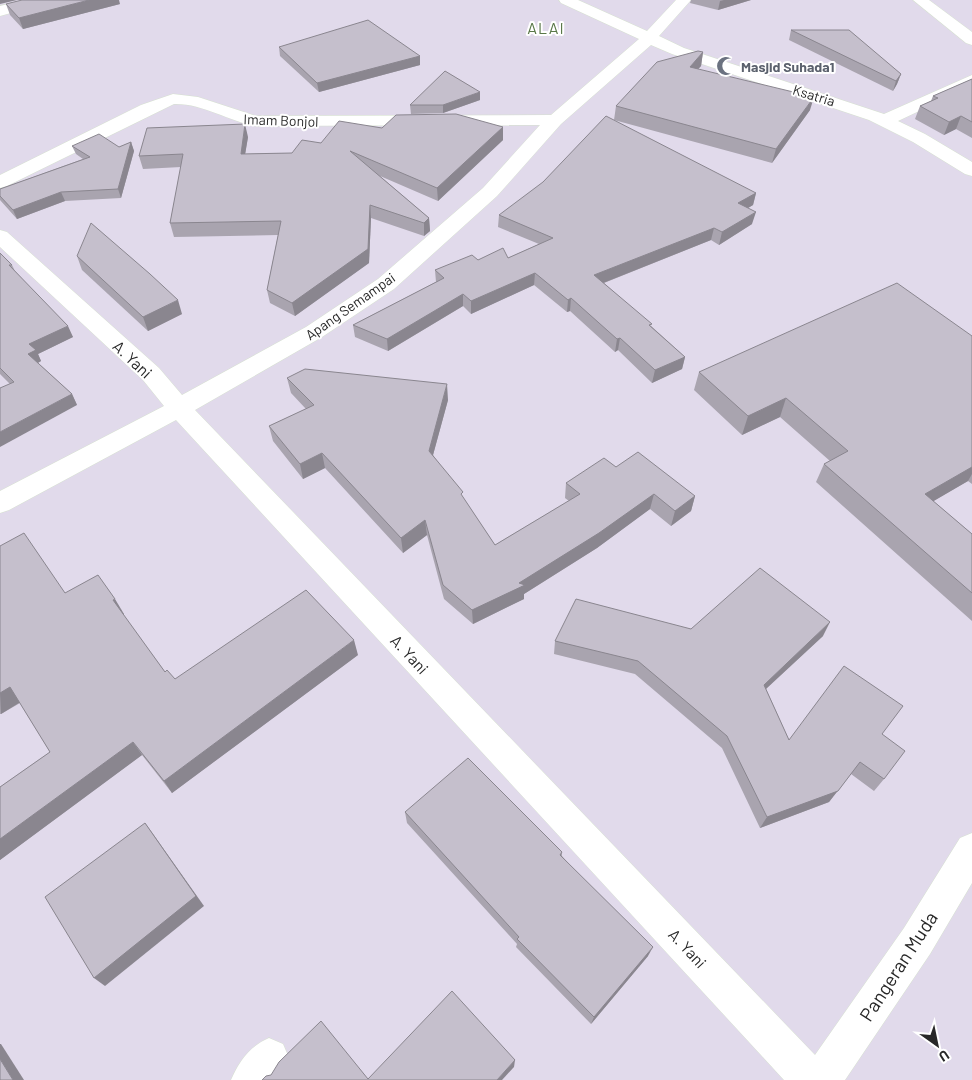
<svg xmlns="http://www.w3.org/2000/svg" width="972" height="1080" font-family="Barlow,sans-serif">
<rect width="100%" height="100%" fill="#e1daeb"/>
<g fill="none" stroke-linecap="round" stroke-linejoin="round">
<!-- minor casing -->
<g stroke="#d6e2cf" stroke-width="1">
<g id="minor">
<polygon points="25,0 49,0 47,3 0,16 0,6"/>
<path d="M559,0h19l69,31 29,-31h15l-32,36 25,12 200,66 88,-39v11l-74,35 27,13 47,28v14l-7,-2 -52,-32 -44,-22 -197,-66 -21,-9 -90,79 -64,72 -103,93 -72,48 -127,73 620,645 89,-127 56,-90 12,-5v50l-42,71 -85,126h-61l-608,-660 -167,90 -9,3v-22l164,-85 -21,-26 -143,-133v-17l7,2 152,136 23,27 124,-68 72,-48 105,-91 57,-63 -284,1c-28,-5 -54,-23 -82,-22l-167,82 -7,2v-13l141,-70 32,-11 25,3 58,19 295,-1 88,-76 -78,-36z"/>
<polygon points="913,0 929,0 972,32 972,45 966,43"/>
<path d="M269,1038l14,6 6,14 -6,14 -6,8h-46c8,-19 19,-34 38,-42z"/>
</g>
</g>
<!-- minor -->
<use href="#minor" fill="#fff" fill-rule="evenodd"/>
</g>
<!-- wall -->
<g fill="#a9a4af">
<polygon points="691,0 751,0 718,10 690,3"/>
<polygon points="6,4 120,4 23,29 10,15"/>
<polygon points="791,30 901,74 897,84 893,91 789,40"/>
<polygon points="279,47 420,56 420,65 319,92 280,56"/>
<polygon points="703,52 701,66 698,69 810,110 772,163 614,120 616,106"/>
<polygon points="972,79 972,138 956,129 944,135 915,119 920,106 931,101 933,96"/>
<polygon points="480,100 443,113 411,114 410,105"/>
<polygon points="503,127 503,140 438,201 380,176 429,218 430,231 424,236 371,218 369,263 295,316 270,303 267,290 278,235 174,237 170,223 181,167 143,169 139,156 248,137 245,154 292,153 321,143 382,128"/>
<polygon points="131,142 134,151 121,198 65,201 17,219 0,200 0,189 83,159 76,154 72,146 119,147"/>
<polygon points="756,193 753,205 748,208 752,224 719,245 711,240 604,283 685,357 682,369 652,383 618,350 615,352 570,311 567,312 534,285 471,314 463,306 388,351 355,337 353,325 436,282 435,270 478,260 508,258 539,244 498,227 499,215"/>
<polygon points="0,253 12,265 15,271 73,337 38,354 41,361 38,363 72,394 77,405 10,384 0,374"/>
<polygon points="77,256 182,314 148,331 82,270"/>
<polygon points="972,336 972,484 968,481 933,501 972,534 972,621 816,482 824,464 830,461 780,417 742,435 694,390 699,372"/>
<polygon points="287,378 448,400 433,455 463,498 495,545 569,501 565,498 566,483 616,467 695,496 691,511 671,526 650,509 597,548 524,594 524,599 473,624 444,599 427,535 403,553 325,468 303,479 273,441 269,426 306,409 291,393"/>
<polygon points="0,546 65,593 124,614 123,615 165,672 175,679 358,655 172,793 142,755 0,860 0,787 50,752 20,703 1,714 0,714"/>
<polygon points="691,629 823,636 766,689 789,740 882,734 884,779 874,791 851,774 829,802 760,828 722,748 635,674 554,654 555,641"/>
<polygon points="405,812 562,852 562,856 648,956 591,1024 516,947 517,944 407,823"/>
</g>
<!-- shaded-wall -->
<g fill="#8a868f">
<polygon points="0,0 17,0 0,4"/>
<polygon points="89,0 119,0 120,4 23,29 19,18"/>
<polygon points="724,0 751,0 718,10 720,1"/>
<polygon points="703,52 701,66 688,80 690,67"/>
<polygon points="420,56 420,65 319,92 317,83"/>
<polygon points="901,74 897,84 893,91 896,81"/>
<polygon points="480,92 480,100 443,113 443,105"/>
<polygon points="814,97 810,110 772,163 776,149"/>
<polygon points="961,116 956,129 944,135 949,122"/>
<polygon points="245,124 248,137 243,167 241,154"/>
<polygon points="503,127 503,140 438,201 437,188"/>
<polygon points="131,142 134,151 121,198 118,189"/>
<polygon points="61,192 65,201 17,219 13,210"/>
<polygon points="756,193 753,205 736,215 738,203"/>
<polygon points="370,205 371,218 369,263 295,316 292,303"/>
<polygon points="756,212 752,224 719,245 722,232"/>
<polygon points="429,218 430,231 424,236 424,223"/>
<polygon points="714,228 711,240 593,287 594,275"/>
<polygon points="535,273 534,285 471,314 471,301"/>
<polygon points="463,294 463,306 388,351 387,339"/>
<polygon points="571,298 570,311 567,312 568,300"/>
<polygon points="178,300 182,314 148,331 143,317"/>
<polygon points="68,326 73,337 38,354 41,361 34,365 28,354 29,344"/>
<polygon points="620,338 618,350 615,352 617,339"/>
<polygon points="685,357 682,369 652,383 655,370"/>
<polygon points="447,384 448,400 430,466 429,451"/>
<polygon points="72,394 77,405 0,447 0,432"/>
<polygon points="786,398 780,417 742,435 748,416"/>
<polygon points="322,453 325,468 303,479 300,464"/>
<polygon points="972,467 972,474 968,481 915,512 925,494"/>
<polygon points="654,494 650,509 597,548 524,594 524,599 473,624 472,610 519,583"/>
<polygon points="695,496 691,511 671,526 675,511"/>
<polygon points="425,520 427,535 403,553 401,538"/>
<polygon points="115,599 124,614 121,616 113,600"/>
<polygon points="830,622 823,636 757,697 764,685"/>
<polygon points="354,640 358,655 172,793 164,781"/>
<polygon points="10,687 22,701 1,714 0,693"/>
<polygon points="133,742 142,755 0,860 0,839"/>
<polygon points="860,762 829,802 760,828 767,817"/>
<polygon points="145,823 153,834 204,906 105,986 94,978"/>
<polygon points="653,947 648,956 591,1024 594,1017"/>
<polygon points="0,1044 1,1044 24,1080 13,1080 0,1059"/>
<polygon points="515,1060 514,1067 502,1080 497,1080"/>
</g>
<!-- building -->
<g fill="#c5bfcc" stroke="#8a868f">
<polygon points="22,0 89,0 19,18 6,4"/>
<polygon points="368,20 420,56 317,83 279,47"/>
<polygon points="791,30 849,30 901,74 896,81"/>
<polygon points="698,51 703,52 690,67 814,97 776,149 616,106 657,62"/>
<polygon points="445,71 480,92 443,105 410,105"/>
<polygon points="972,79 972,122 961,116 949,122 920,106 938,98 933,96"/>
<polygon points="456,114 503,127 437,188 350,151 429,218 424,223 370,205 368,249 292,303 267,290 281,221 170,223 183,154 139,156 147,128 245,124 241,154 292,153 302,140 321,143 339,121 382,128 396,115"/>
<polygon points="606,116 756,193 738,203 756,212 722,232 714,228 594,275 652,324 649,325 685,357 655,370 620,338 617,339 571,298 568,300 535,273 471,301 463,294 387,339 353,325 444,278 435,270 472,255 478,260 503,248 508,258 553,238 499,215 543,182"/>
<polygon points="99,134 119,147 131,142 118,189 61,192 13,210 0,196 0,189 90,157 72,146"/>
<polygon points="91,223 150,274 178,300 143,317 77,256"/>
<polygon points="0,253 12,265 9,265 68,326 29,344 36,350 28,354 72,394 0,432 0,388 14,382 0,368"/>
<polygon points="897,283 972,336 972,467 925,494 972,534 972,593 824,464 848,451 786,398 748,416 699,372"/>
<polygon points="305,369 447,384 429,451 463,492 461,494 495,545 580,494 566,483 604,458 616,467 638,452 695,496 675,511 654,494 599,533 519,583 525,585 472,610 443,585 425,520 401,538 322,453 300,464 269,426 314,405 287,378"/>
<polygon points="24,533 65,593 98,575 115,599 113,600 165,672 167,670 175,679 306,590 354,640 164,781 133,742 0,839 0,787 50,752 10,687 0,693 0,546"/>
<polygon points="760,568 830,622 764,685 789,740 844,666 903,706 882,734 905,751 884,779 860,762 838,791 767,817 727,736 638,661 555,641 576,599 691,629"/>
<polygon points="468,758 562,852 560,855 653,947 594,1017 517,939 519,937 405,812"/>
<polygon points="145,823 196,896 94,978 45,897"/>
<polygon points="452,991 515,1060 497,1080 262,1080 266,1076 271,1075 279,1062 321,1021 368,1079"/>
<polygon points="0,1059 13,1080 0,1080"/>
</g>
<!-- icons -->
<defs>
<g id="mosque-bare" transform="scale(1.5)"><path d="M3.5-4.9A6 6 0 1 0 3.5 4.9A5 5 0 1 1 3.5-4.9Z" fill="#6b7280" stroke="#fff" stroke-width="2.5" paint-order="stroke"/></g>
</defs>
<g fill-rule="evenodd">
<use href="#mosque-bare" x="726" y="66"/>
</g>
<g text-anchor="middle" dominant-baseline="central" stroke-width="4" stroke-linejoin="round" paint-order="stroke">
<!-- far-worship labels -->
<g font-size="14" font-weight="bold" fill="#5b616d" stroke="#fff" text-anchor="start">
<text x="741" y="66">Masjid Suhada1</text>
</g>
<!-- far-street labels -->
<g font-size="14" fill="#282828" stroke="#fff">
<text transform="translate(814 95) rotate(17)">Ksatria</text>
<text transform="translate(281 120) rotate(2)">Imam Bonjol</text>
<text transform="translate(350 306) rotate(-35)">Apang Semampai</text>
</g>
<!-- far-quarter labels -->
<g font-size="16" letter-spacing="1" fill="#5a7849" stroke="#fff">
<text x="546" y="27">ALAI</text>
</g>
<!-- street labels -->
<g font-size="16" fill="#282828" stroke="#fff">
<text transform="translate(133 359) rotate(43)">A. Yani</text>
<text transform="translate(410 654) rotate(47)">A. Yani</text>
<text transform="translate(688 948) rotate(47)">A. Yani</text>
</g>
<!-- near-street labels -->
<g font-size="19" fill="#282828" stroke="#fff">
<text transform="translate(898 966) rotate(-57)">Pangeran Muda</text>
</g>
</g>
<!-- north arrow -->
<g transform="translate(937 1045) rotate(147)" stroke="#ffffff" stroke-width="4" paint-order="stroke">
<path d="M0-4L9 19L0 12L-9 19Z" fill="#282828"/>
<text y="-8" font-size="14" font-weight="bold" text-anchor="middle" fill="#282828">U</text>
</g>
</svg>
